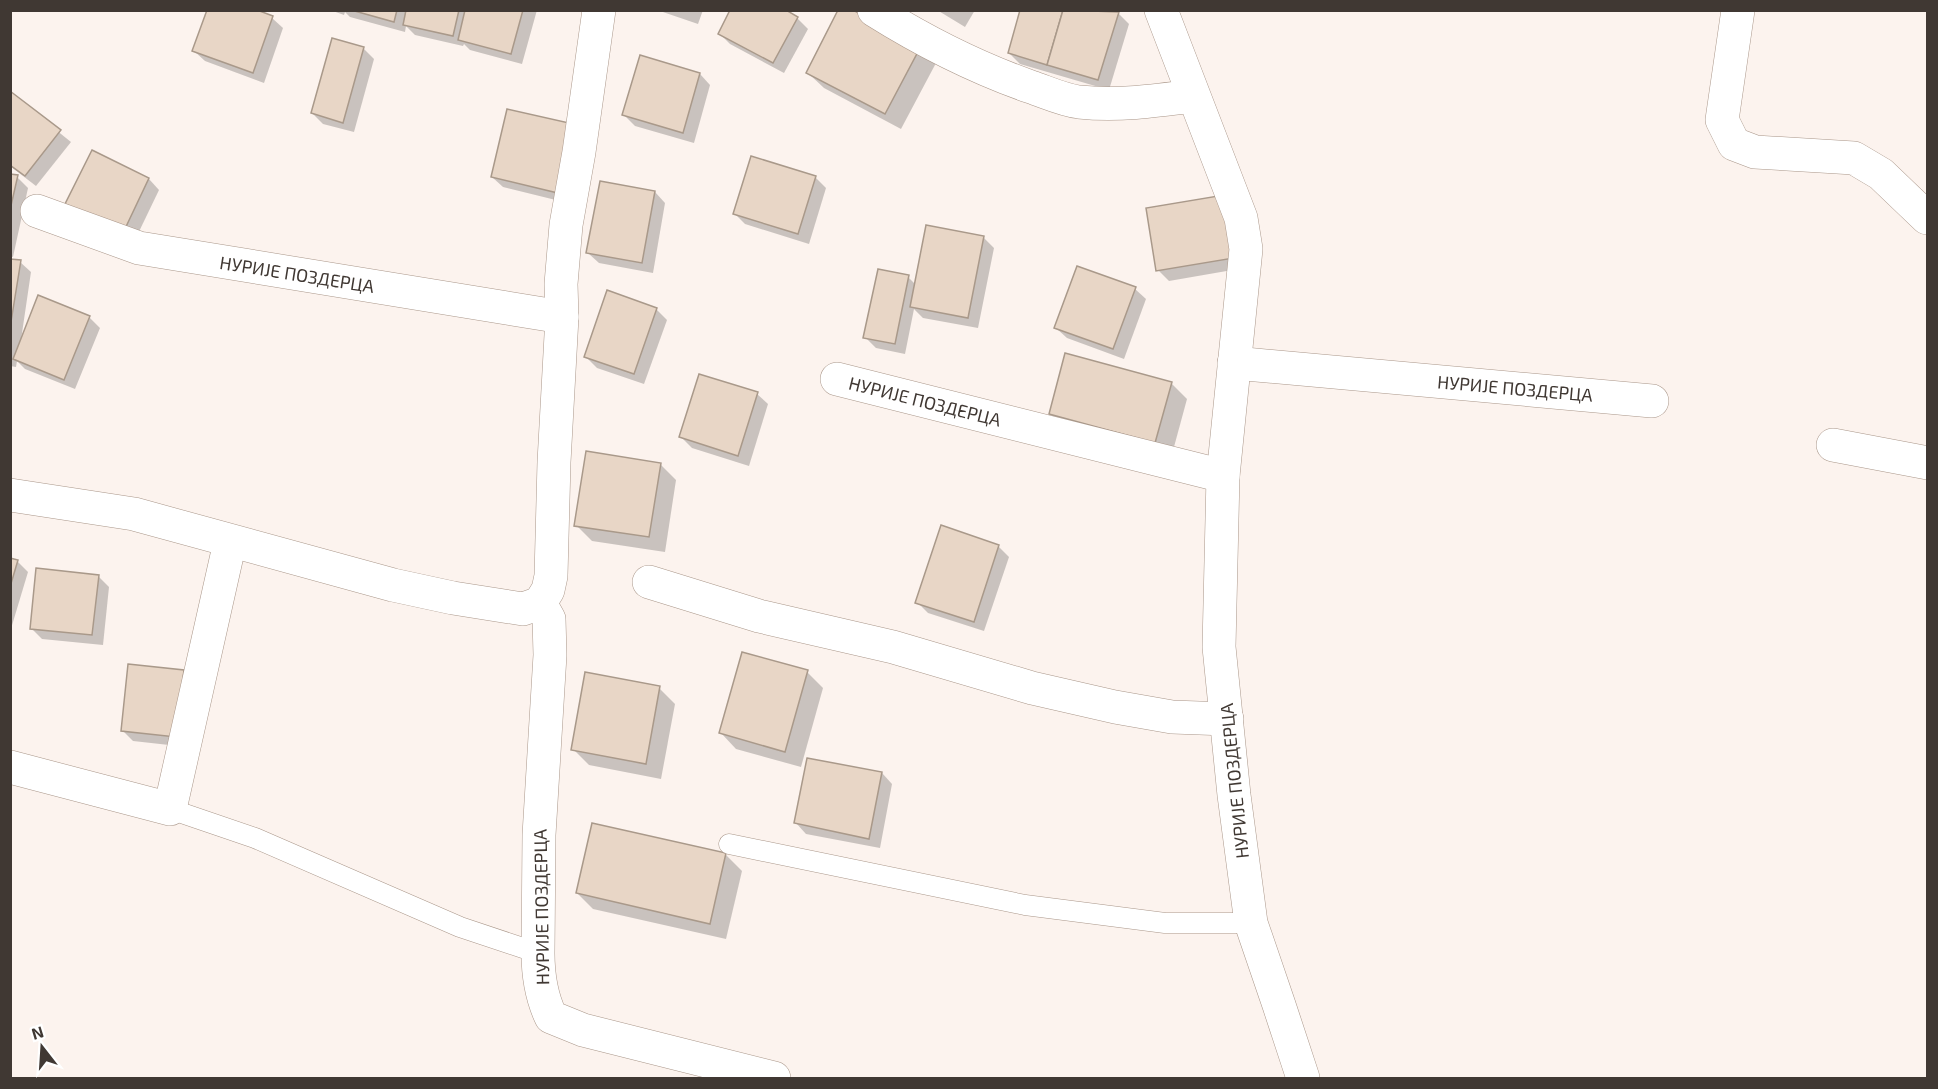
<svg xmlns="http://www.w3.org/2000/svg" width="1938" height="1089" font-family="'Exo 2',sans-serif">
<rect width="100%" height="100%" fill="#fcf3ee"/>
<!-- shadow -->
<g fill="#0003">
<polygon points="252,10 272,18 283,28 264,83 205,61 194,51"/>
<polygon points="330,10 537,10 522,64 470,50 464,44 463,46 415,35 406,26 405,32 350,17 345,12 344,15"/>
<polygon points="657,10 703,10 698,24"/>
<polygon points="840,10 936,63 901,129 824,88 808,73"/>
<polygon points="937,10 975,10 965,27"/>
<polygon points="1022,10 1109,10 1118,13 1129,24 1109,90 1020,64 1009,53"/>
<polygon points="797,18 808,29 784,73 730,44 719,33"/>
<polygon points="363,48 374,59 354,132 323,124 312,113"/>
<polygon points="700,74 710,85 694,143 635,126 624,115"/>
<polygon points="10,93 71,142 36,186 10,166"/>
<polygon points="508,110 572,204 503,187 492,177"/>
<polygon points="92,152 149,179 159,190 134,242"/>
<polygon points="10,175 17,177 28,188 13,257 10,256"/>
<polygon points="815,177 826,188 809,244 745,224 735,214"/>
<polygon points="655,192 665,203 653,273 599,263 588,253"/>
<polygon points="1234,207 1244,268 1169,281 1158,270"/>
<polygon points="983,237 994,248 978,328 923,318 914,309 905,354 876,348 865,337 908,277 916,285"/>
<polygon points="10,260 20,262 31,272 21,340 89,317 100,328 75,389 25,369 17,361 16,367 10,366"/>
<polygon points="1135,289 1146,299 1124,359 1067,338 1056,328"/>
<polygon points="656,309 667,320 644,384 597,368 586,357"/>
<polygon points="1171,383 1187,399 1171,458 1066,430 1050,414"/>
<polygon points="757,394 768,404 749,466 692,448 681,437"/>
<polygon points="660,464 676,480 665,552 592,541 576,525"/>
<polygon points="998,546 1009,557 984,631 928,613 917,602"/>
<polygon points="10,560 18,562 28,572 10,632"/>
<polygon points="98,576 109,587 103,645 42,639 31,628"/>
<polygon points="184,672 194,682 187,747 133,741 122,730"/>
<polygon points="807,672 823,688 801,767 736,749 721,733"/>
<polygon points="659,688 675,704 661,779 589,765 573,749"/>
<polygon points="882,773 892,784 880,848 806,834 796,823"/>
<polygon points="593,825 726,855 742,871 726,939 593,909 577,893"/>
</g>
<!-- building -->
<g fill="#e8d6c6" stroke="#a9998a" stroke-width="1.5">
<polygon points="207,10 257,10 273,16 253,73 192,51"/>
<polygon points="351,10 397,10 394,22"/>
<polygon points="406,10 459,10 453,36 403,25"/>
<polygon points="465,10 523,10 511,54 458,40"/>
<polygon points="730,10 786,10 798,17 773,63 718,34"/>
<polygon points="838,10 853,10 921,46 885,114 806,73"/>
<polygon points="1020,10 1063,10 1047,65 1008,53"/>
<polygon points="1063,10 1119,12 1098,80 1047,65"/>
<polygon points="332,38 364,47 343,123 311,113"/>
<polygon points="640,55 700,73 683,133 622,115"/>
<polygon points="10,91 61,130 25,176 10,165"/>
<polygon points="507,109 578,125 562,194 491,177"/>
<polygon points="92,150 149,178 123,233 65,204"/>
<polygon points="751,156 816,176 798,234 733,214"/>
<polygon points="10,174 18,175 10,210"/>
<polygon points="600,181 655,191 642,263 586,253"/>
<polygon points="1224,195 1234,258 1156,271 1146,208"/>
<polygon points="926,225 984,236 968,318 910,307"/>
<polygon points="10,259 21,260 10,328"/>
<polygon points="1077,266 1136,287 1113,349 1054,328"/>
<polygon points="878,269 909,275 895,344 863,338"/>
<polygon points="607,290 657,308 634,374 584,357"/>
<polygon points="38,295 90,316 64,380 13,359"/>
<polygon points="1065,353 1172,382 1155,443 1049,414"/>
<polygon points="699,374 758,392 738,456 679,437"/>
<polygon points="586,451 661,463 649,537 574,526"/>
<polygon points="941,525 999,545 974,622 915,603"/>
<polygon points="10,558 18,560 10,587"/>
<polygon points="36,568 99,575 92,635 30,629"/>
<polygon points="742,652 808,670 785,752 719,733"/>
<polygon points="128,664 184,670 176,737 121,731"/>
<polygon points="585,672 660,686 646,764 571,750"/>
<polygon points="807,758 882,772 869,839 794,823"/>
<polygon points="592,823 726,853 710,924 576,893"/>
</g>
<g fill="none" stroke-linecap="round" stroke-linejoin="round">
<!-- service casing -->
<g stroke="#aa978a" stroke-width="21">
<g id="service">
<polyline points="170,809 255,838 460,927 538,953"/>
<polyline points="729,844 1025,905 1165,923 1251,923"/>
</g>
</g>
<!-- minor casing -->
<g stroke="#aa978a" stroke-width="34">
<g id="minor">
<path d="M874,10c51,32 100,57 157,77 15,5 32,13 48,15 39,4 76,-1 114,-6"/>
<polyline points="1161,10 1241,218 1246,249 1223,476 1219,647 1234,795 1251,923 1279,1005 1303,1078"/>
<polyline points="1738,10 1722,120 1734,144 1755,152 1854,158 1881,174 1927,218"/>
<polyline points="37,211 139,248 562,317"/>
<polyline points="1234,363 1652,401"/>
<polyline points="837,379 1223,476"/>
<polyline points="1833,445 1928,463"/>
<polyline points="10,495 134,514 393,585 453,598 523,609 540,603 548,590 551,576 554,462 562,317 561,284 566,225 579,152 599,10"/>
<polyline points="649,582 759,616 893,647 1032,688 1115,707 1172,717 1227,719"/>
<path d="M540,603l9,16 1,36 -11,180 -1,118c0,23 3,43 13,64l32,13 191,48"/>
<polyline points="10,767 170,809 230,542"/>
</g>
</g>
<!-- service -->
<use href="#service" stroke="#fff" stroke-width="20"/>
<!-- minor -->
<use href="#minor" stroke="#fff" stroke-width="33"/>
</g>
<g text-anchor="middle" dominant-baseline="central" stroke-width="4.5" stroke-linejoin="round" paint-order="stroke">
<!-- street labels -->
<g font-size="18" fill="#403833" stroke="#fff">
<text transform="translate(297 274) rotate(9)">НУРИЈЕ ПОЗДЕРЦА</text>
<text transform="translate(1515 388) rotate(5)">НУРИЈЕ ПОЗДЕРЦА</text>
<text transform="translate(925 401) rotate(14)">НУРИЈЕ ПОЗДЕРЦА</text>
<text transform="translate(1234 781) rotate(-96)">НУРИЈЕ ПОЗДЕРЦА</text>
<text transform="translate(541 907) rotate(-91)">НУРИЈЕ ПОЗДЕРЦА</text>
</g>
</g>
<!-- border -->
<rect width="1938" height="1089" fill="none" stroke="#403833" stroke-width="24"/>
<!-- north arrow -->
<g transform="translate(42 1047) rotate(343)" stroke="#ffffff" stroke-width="4.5" paint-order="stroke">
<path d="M0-4.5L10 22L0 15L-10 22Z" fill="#403833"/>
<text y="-9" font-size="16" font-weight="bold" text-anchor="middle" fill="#403833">N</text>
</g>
</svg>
